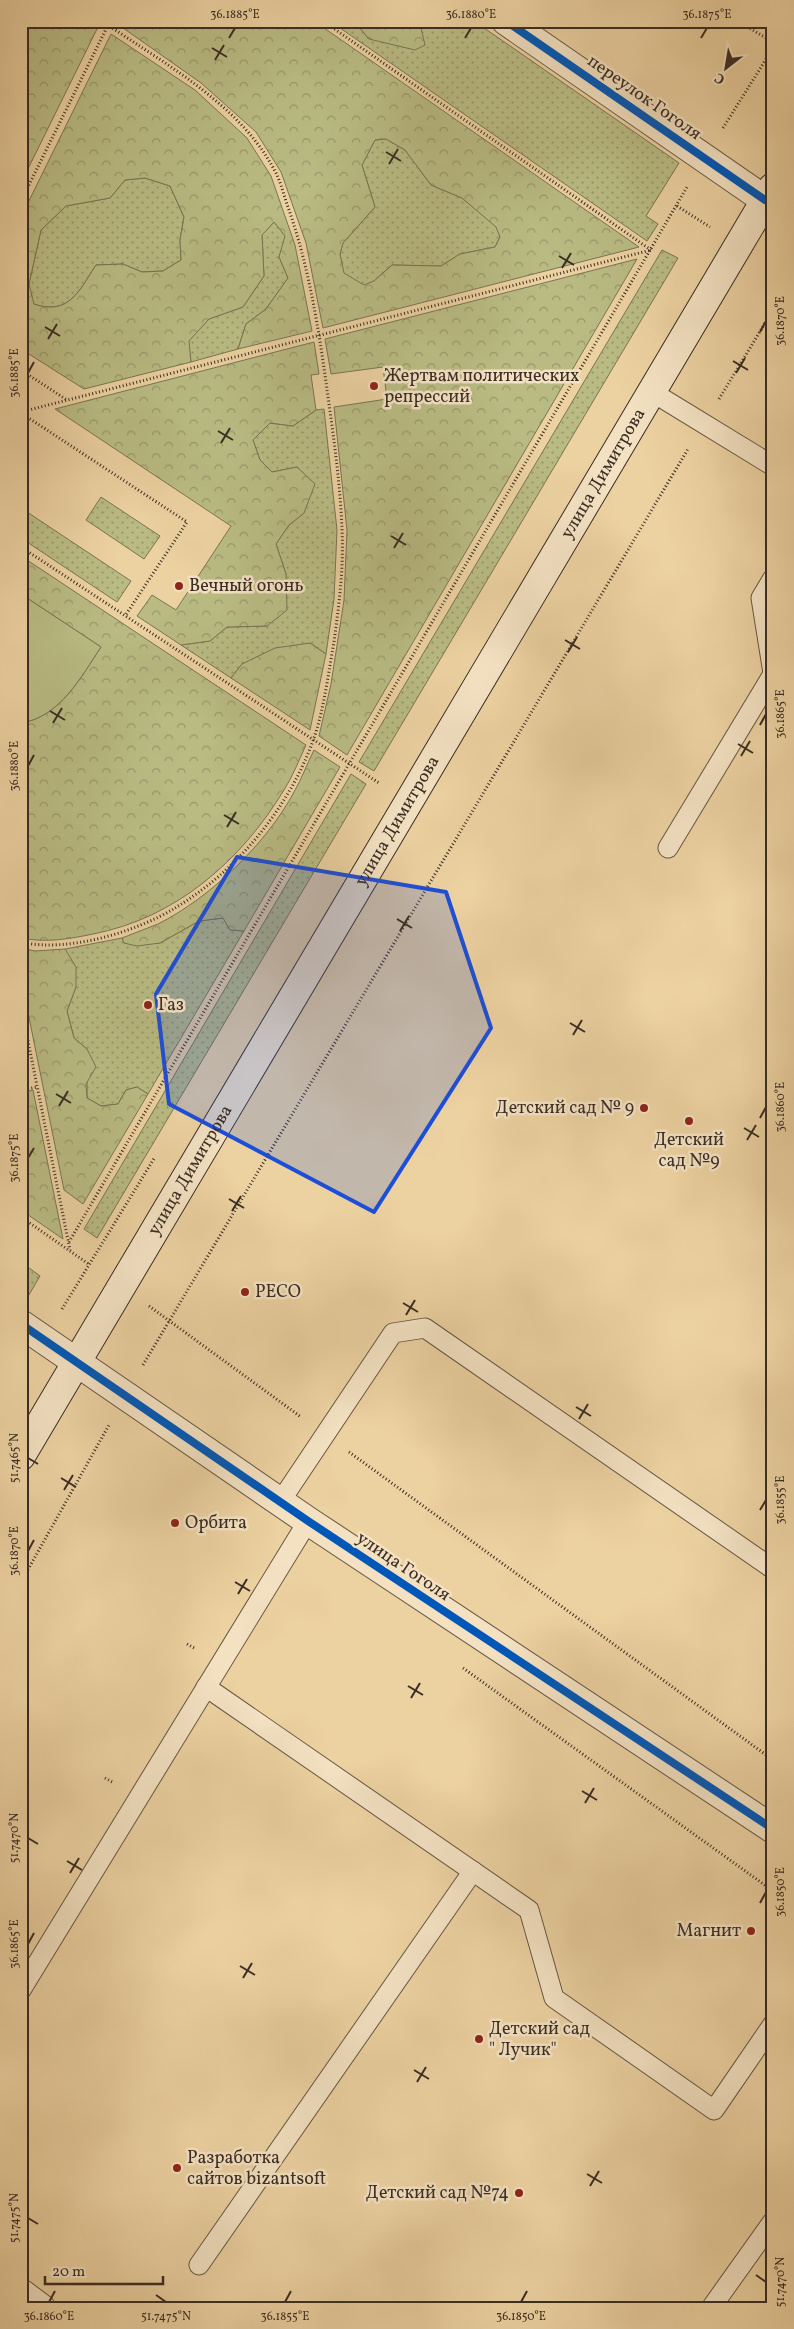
<svg xmlns="http://www.w3.org/2000/svg" width="794" height="2329" font-family="Vollkorn,serif">
<defs>
<pattern id="grass-dots" width="8" height="8" patternUnits="userSpaceOnUse" patternTransform="scale(1.25)"><rect width="8" height="8" fill="#b9bb83"/><path d="M2 2h.1M6 6h.1" fill="none" stroke="#97986b" stroke-width="1.8" stroke-linecap="round"/></pattern>
<pattern id="forest-crowns" width="20" height="18" patternUnits="userSpaceOnUse" patternTransform="scale(1.25)"><rect width="20" height="18" fill="#b9bb83"/><path d="M2 6a3 3 0 1 1 6 0M12 15a3 3 0 1 1 6 0" fill="none" stroke="#97986b"/></pattern>
</defs>
<rect width="100%" height="100%" fill="#ecd1a1"/>
<filter id="stains"><feTurbulence type="fractalNoise" baseFrequency=".004" numOctaves="4"/><feColorMatrix values="0 0 0 0 .2 0 0 0 0 .09 0 0 0 0 .02 0 0 0 .5 -.17"/></filter>
<radialGradient id="worn" r=".72"><stop offset=".6" stop-color="#630" stop-opacity="0"/><stop offset="1" stop-color="#630" stop-opacity=".3"/></radialGradient>
<!-- grass -->
<g fill="url(#grass-dots)" stroke="#7a7454">
<polygon points="330,21 354,21 369,39 420,24 416,21 474,21 679,163 646,216 658,224 647,241"/>
<polygon points="21,48 28,54 27,89 21,96"/>
<polygon points="386,139 405,150 431,185 462,198 497,227 500,237 495,247 460,254 441,266 392,265 374,281 364,286 343,273 340,254 343,243 375,207 362,165 375,140"/>
<path d="M145,178l25,8 14,31 -4,23 1,20 -18,11 -21,1 -19,-8 -27,1c-17,26 -27,51 -63,39l-4,-20 12,-54 25,-24 44,-8 15,-18z"/>
<polygon points="274,222 286,236 279,257 288,278 266,309 246,324 238,349 191,362 188,341 209,319 243,307 264,276 262,235"/>
<polygon points="662,250 678,258 374,771 359,762"/>
<polygon points="324,409 337,530 334,599 326,654 310,643 242,664 231,678 181,645 210,641 227,627 267,626 286,574 276,544 289,525 304,513 297,467 272,472 260,460 253,440 270,423 293,426 316,410"/>
<polygon points="101,497 160,536 144,559 86,520"/>
<polygon points="21,508 131,581 117,602 21,538"/>
<polygon points="351,774 366,784 97,1238 84,1229"/>
<polygon points="224,918 230,930 244,931 148,1094 137,1087 126,1090 118,1104 101,1106 87,1098 87,1049 74,1038 67,1011 76,987 65,949 122,938 124,943 160,943 199,921"/>
<polygon points="21,1262 40,1276 23,1305 21,1304"/>
</g>
<!-- forest -->
<g fill="url(#forest-crowns)" stroke="#7a7454" fill-rule="evenodd">
<polygon points="21,21 79,21 97,29 21,183 21,96 27,89 28,54 21,48"/>
<path d="M117,21h197l325,226 -316,81 -17,-85 -25,-71 -25,-40 -55,-49 -85,-60zM386,139l19,11 26,35 31,13 34,29 4,10 -5,10 -35,7 -19,12 -49,-1 -18,16 -10,4 -20,-12 -4,-19 3,-11 32,-36 -13,-42 13,-25z"/>
<polygon points="354,21 416,21 420,24 425,45 415,50 369,39"/>
<path d="M111,34l84,56 52,48 24,38 24,69 17,86 -74,18 8,-25 20,-15 22,-31 -9,-21 6,-21 -11,-14 -12,13 2,41 -21,31 -34,12 -20,22 2,21 -107,27 -63,-40v-132zM145,178l25,8 14,31 -4,23 1,20 -18,11 -21,1 -19,-8 -27,1c-17,26 -27,51 -62,39l-5,-20 12,-54 25,-24 44,-8 15,-18z"/>
<polygon points="637,259 347,755 319,736 331,684 344,600 347,530 334,407 387,399 383,367 331,374 325,339"/>
<polygon points="314,342 319,374 311,375 316,410 293,426 270,423 253,440 260,460 272,472 297,467 315,484 304,513 289,525 276,544 286,574 287,610 267,626 227,627 210,641 181,645 137,616 152,595 176,610 231,526 55,409"/>
<path d="M21,556l285,189c-7,15 -13,31 -22,45 -43,71 -108,128 -191,144 -24,5 -47,9 -72,4v-215c39,-6 60,-46 80,-76l-80,-53z"/>
<polygon points="310,643 326,654 310,730 231,678 242,664 275,648"/>
<path d="M314,750l26,17 -96,164 -14,-1 -7,-12 -24,3 -39,22 -23,3 -13,-3 -2,-5c12,-5 24,-9 36,-14 52,-26 109,-81 136,-132 8,-14 13,-28 20,-42z"/>
<polygon points="21,948 35,951 65,949 76,967 76,987 67,1011 74,1038 87,1049 96,1067 86,1084 87,1098 101,1106 118,1104 126,1090 137,1087 148,1094 83,1204 64,1190 21,978"/>
<polygon points="33,1090 63,1239 21,1210 21,1093"/>
</g>
<!-- park -->
<path fill="#b9bb83" stroke="#7a7454" d="M21,594l80,53c-20,30 -41,70 -80,76z"/>
<g fill="none" stroke-linecap="round" stroke-linejoin="round">
<!-- service casing -->
<g stroke="#665643" stroke-width="21">
<g id="service">
<polyline points="652,392 773,466"/>
<polyline points="773,578 761,598 773,673"/>
<polyline points="668,848 773,674"/>
<polyline points="280,1502 393,1333 425,1328 773,1569"/>
<polyline points="206,1687 529,1910 554,1998 714,2110 773,2024"/>
<polyline points="21,1990 308,1521"/>
<polyline points="199,2265 473,1871"/>
<polyline points="711,2308 773,2221"/>
</g>
</g>
<!-- minor casing -->
<g stroke="#665643" stroke-width="30">
<polyline id="minor" points="506,21 765,200"/>
</g>
<!-- tertiary casing -->
<g stroke="#665643" stroke-width="30">
<g id="tertiary">
<polyline points="21,1324 308,1521 773,1829"/>
<polyline points="21,2293 41,2308"/>
</g>
</g>
<!-- secondary casing -->
<g stroke="#3a2d24" stroke-width="30">
<g id="secondary">
<path id="s1" d="M21,1456l752,-1269"/>
</g>
</g>
<!-- path -->
<g stroke="#3a2d24" stroke-width="3" stroke-dasharray="1 2.5" stroke-linecap="butt">
<polyline points="323,21 651,250"/>
<polyline points="744,25 773,42"/>
<polyline points="723,128 773,48"/>
<polyline points="21,201 110,21"/>
<polyline points="677,206 710,227"/>
<polyline points="21,370 67,400"/>
<polyline points="719,399 773,310"/>
<polyline points="21,412 651,250"/>
<polyline points="21,413 187,522 125,616"/>
<polyline points="21,547 379,783"/>
<path d="M21,942c46,11 115,-10 154,-34 62,-37 113,-99 138,-167 11,-31 15,-66 21,-99 5,-37 10,-75 8,-113 -2,-51 -10,-103 -17,-154 -8,-57 -18,-114 -37,-168 -4,-11 -7,-24 -12,-34 -34,-67 -108,-107 -168,-148l-9,-4"/>
<polyline points="21,1006 70,1250"/>
<polyline points="21,1090 38,1087"/>
<polyline points="21,1217 90,1265"/>
<polyline points="69,1242 687,187"/>
<polyline points="149,1306 301,1417"/>
<polyline points="62,1309 155,1157"/>
<polyline points="143,1365 688,449"/>
<polyline points="21,1374 25,1367"/>
<polyline points="349,1452 773,1760"/>
<polyline points="21,1582 109,1425"/>
<polyline points="187,1644 196,1649"/>
<polyline points="463,1668 773,1891"/>
<polyline points="105,1778 114,1783"/>
</g>
<!-- service -->
<use href="#service" stroke="#f3e1c2" stroke-width="19"/>
<!-- minor -->
<use href="#minor" stroke="#f3e1c2" stroke-width="28"/>
<!-- tertiary -->
<use href="#tertiary" stroke="#f3e1c2" stroke-width="28"/>
<!-- secondary -->
<use href="#secondary" stroke="#f3e1c2" stroke-width="28"/>
<!-- cycleway casing -->
<g stroke="#f3e1c2" stroke-width="11">
<g id="cycleway">
<polyline points="506,21 765,200"/>
<polyline points="21,1324 308,1521 773,1829"/>
</g>
</g>
<!-- cycleway -->
<use href="#cycleway" stroke="#0057b8" stroke-width="8"/>
</g>
<!-- marked area -->
<path fill="#1d4ed8" fill-opacity="0.2" stroke="#1d4ed8" stroke-width="4" stroke-linejoin="round" d="M237,857l209,35 45,136 -117,184 -205,-108 -13,-110z"/>
<!-- ticks -->
<path fill="none" stroke="#3a2d24" stroke-width="2" d="M229,38l6,-10M465,38l6,-10M701,38l6,-10M212,48l15,9M215,60l9,-15M386,152l15,9M389,164l9,-15M559,256l15,9M562,268l9,-15M45,327l15,9M760,332l6,-11M48,339l9,-15M733,361l15,9M28,373l6,-11M736,373l9,-15M218,431l15,9M221,443l9,-15M391,536l15,9M394,548l9,-15M565,640l15,9M568,652l9,-15M50,711l15,9M53,723l9,-15M760,725l6,-11M738,744l15,9M741,756l9,-15M28,766l6,-11M224,815l15,9M227,827l9,-15M397,919l15,9M400,931l9,-15M570,1023l15,9M573,1035l9,-15M56,1094l15,9M59,1106l9,-15M760,1118l6,-11M744,1128l15,9M747,1140l9,-15M28,1158l6,-10M229,1199l15,9M232,1211l9,-15M403,1303l15,9M406,1315l9,-15M576,1407l15,9M579,1419l9,-15M28,1458l10,6M61,1478l15,9M64,1490l9,-15M760,1510l6,-10M28,1551l6,-11M235,1582l15,9M238,1594l9,-15M408,1686l15,9M411,1698l9,-15M582,1791l15,9M585,1803l9,-15M28,1838l10,6M67,1861l15,9M70,1873l9,-15M760,1903l6,-11M28,1944l6,-11M240,1966l15,9M243,1978l9,-15M414,2070l15,9M417,2082l9,-15M587,2174l15,9M590,2186l9,-15M28,2218l10,6M756,2275l10,7M156,2295l10,7M49,2302l6,-11M285,2302l6,-11M521,2302l6,-11"/>
<!-- markers -->
<g fill="#8f2418" stroke="#f3e1c2" stroke-width="2">
<circle cx="374" cy="386" r="5"/>
<circle cx="179" cy="586" r="5"/>
<circle cx="148" cy="1005" r="5"/>
<circle cx="644" cy="1108" r="5"/>
<circle cx="689" cy="1121" r="5"/>
<circle cx="245" cy="1292" r="5"/>
<circle cx="175" cy="1523" r="5"/>
<circle cx="751" cy="1931" r="5"/>
<circle cx="479" cy="2039" r="5"/>
<circle cx="177" cy="2168" r="5"/>
<circle cx="519" cy="2193" r="5"/>
</g>
<g text-anchor="middle" dominant-baseline="central" stroke-width="5" stroke-linejoin="round" paint-order="stroke">
<!-- street labels -->
<g font-size="18" fill="#3a2d24" stroke="#f3e1c2">
<text transform="translate(644 98) rotate(35)">переулок Гоголя</text>
<text stroke="none"><textPath href="#s1" startOffset="1142">улица Димитрова</textPath></text>
<text stroke="none"><textPath href="#s1" startOffset="738">улица Димитрова</textPath></text>
<text stroke="none"><textPath href="#s1" startOffset="332">улица Димитрова</textPath></text>
<text transform="translate(403 1567) rotate(34)">улица Гоголя</text>
</g>
<!-- poi labels -->
<g font-size="18" fill="#3a2d24" stroke="#f3e1c2" text-anchor="start">
<text x="384" y="376">Жертвам политических<tspan x="384" dy="21">репрессий</tspan></text>
<text x="189" y="586">Вечный огонь</text>
<text x="158" y="1005">Газ</text>
<text x="634" y="1108" text-anchor="end">Детский сад № 9</text>
<text x="689" y="1140" text-anchor="middle">Детский<tspan x="689" dy="21">сад №9</tspan></text>
<text x="255" y="1292">РЕСО</text>
<text x="185" y="1523">Орбита</text>
<text x="741" y="1931" text-anchor="end">Магнит</text>
<text x="489" y="2029">Детский сад<tspan x="489" dy="21">" Лучик"</tspan></text>
<text x="187" y="2158">Разработка<tspan x="187" dy="21">сайтов bizantsoft</tspan></text>
<text x="509" y="2193" text-anchor="end">Детский сад №74</text>
</g>
</g>
<!-- margin -->
<rect width="794" height="2329" fill="none" stroke="#ecd1a1" stroke-width="55"/>
<!-- north arrow -->
<g transform="translate(726 68) rotate(211)" stroke="#f3e1c2" stroke-width="4" paint-order="stroke">
<path d="M0-4L9 19L0 12L-9 19Z" fill="#3a2d24"/>
<text y="-8" font-size="14" font-weight="bold" text-anchor="middle" fill="#3a2d24">С</text>
</g>
<!-- scale -->
<path d="M45 2276v8h118v-8" fill="none" stroke="#3a2d24" stroke-width="2.5"/>
<text x="52" y="2276" font-size="15" fill="#3a2d24" stroke="#f3e1c2" stroke-width="4" paint-order="stroke">20 m</text>
<rect x="28" y="28" width="738" height="2274" fill="none" stroke="#3a2d24" stroke-width="2"/>
<g font-size="12" text-anchor="middle" fill="#3a2d24">
<text x="235" y="18">36.1885°E</text>
<text x="471" y="18">36.1880°E</text>
<text x="707" y="18">36.1875°E</text>
<text transform="translate(780 321) rotate(-90)" y="4">36.1870°E</text>
<text transform="translate(14 373) rotate(-90)" y="4">36.1885°E</text>
<text transform="translate(780 714) rotate(-90)" y="4">36.1865°E</text>
<text transform="translate(14 766) rotate(-90)" y="4">36.1880°E</text>
<text transform="translate(780 1107) rotate(-90)" y="4">36.1860°E</text>
<text transform="translate(14 1158) rotate(-90)" y="4">36.1875°E</text>
<text transform="translate(14 1458) rotate(-90)" y="4">51.7465°N</text>
<text transform="translate(780 1500) rotate(-90)" y="4">36.1855°E</text>
<text transform="translate(14 1551) rotate(-90)" y="4">36.1870°E</text>
<text transform="translate(14 1838) rotate(-90)" y="4">51.7470°N</text>
<text transform="translate(780 1892) rotate(-90)" y="4">36.1850°E</text>
<text transform="translate(14 1944) rotate(-90)" y="4">36.1865°E</text>
<text transform="translate(14 2218) rotate(-90)" y="4">51.7475°N</text>
<text transform="translate(780 2282) rotate(-90)" y="4">51.7470°N</text>
<text x="49" y="2320">36.1860°E</text>
<text x="166" y="2320">51.7475°N</text>
<text x="285" y="2320">36.1855°E</text>
<text x="521" y="2320">36.1850°E</text>
</g>
<rect width="100%" height="100%" filter="url(#stains)"/>
<rect width="100%" height="100%" fill="url(#worn)"/>
</svg>
